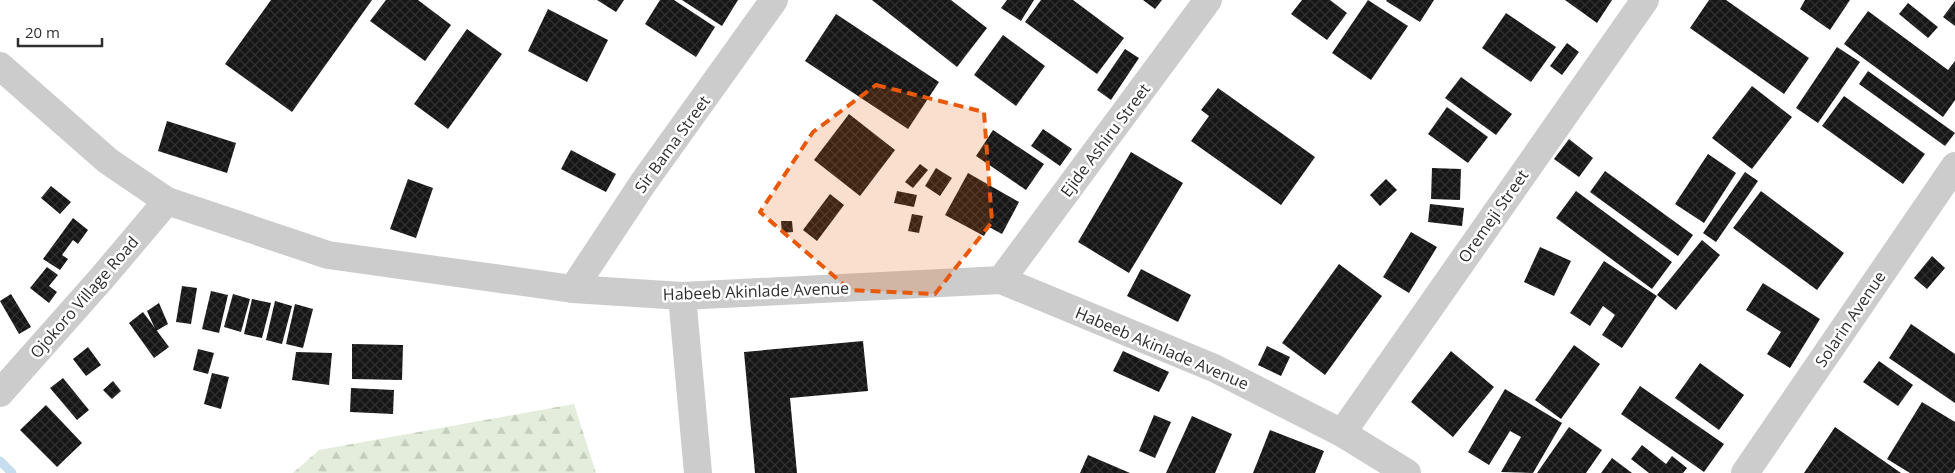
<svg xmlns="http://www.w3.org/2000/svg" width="1955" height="473" font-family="'Open Sans',sans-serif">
<defs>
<pattern id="forest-firs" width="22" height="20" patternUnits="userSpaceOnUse" patternTransform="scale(1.25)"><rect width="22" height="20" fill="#e4eddb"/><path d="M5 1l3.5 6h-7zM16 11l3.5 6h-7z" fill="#c4ccbc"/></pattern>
<pattern id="building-cross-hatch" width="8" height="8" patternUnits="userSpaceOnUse" patternTransform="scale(1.25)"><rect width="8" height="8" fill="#161616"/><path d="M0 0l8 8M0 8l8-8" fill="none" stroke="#303030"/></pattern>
</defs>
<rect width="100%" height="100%" fill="#fff"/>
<!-- forest -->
<polygon fill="url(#forest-firs)" points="574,404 596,473 293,473 319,450"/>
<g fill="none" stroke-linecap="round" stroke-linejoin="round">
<!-- stream -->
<polyline stroke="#c6ddee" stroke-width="9" points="0,461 12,473"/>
</g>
<!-- building -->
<g fill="url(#building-cross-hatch)">
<polygon points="271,0 372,0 292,112 225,64"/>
<polygon points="386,0 418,0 451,25 425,61 370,21"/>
<polygon points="597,0 624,0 616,12"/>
<polygon points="660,0 674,0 715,27 696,57 645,24"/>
<polygon points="682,0 738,0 722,26"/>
<polygon points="872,0 951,0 987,28 957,67"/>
<polygon points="1007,0 1034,0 1021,21 1001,8"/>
<polygon points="1041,0 1073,0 1124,38 1097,74 1025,22"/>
<polygon points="1143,0 1162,0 1155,9"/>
<polygon points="1302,0 1330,0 1347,13 1327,40 1291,14"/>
<polygon points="1368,0 1408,26 1371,80 1332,53"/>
<polygon points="1387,0 1434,0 1420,22 1386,1"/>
<polygon points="1565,0 1612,0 1597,23"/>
<polygon points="1709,0 1726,0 1809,58 1784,94 1690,28"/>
<polygon points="1805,0 1850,0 1830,30 1800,9"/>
<polygon points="1955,1 1955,26 1943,17"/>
<polygon points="1908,3 1938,27 1928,38 1899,14"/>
<polygon points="548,9 608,40 587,82 528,51"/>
<polygon points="1868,11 1948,70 1955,61 1955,100 1943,117 1844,44"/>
<polygon points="1506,13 1556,47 1531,82 1482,48"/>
<polygon points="836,14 939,82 908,129 805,61"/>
<polygon points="467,29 502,54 448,129 414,104"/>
<polygon points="1003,35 1045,66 1016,106 974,75"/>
<polygon points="1567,43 1579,52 1562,75 1550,66"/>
<polygon points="1837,47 1860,62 1818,123 1796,108"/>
<polygon points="1125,49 1139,58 1111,100 1097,90"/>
<polygon points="1868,71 1955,133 1945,146 1859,84"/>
<polygon points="1461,77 1512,114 1496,135 1445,98"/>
<polygon points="1752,86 1792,117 1752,169 1712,138"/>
<polygon points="1218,88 1315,157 1281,205 1191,141 1209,116 1201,110"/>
<polygon points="1844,96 1925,154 1903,184 1822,126"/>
<polygon points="1447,107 1488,137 1468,163 1428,134"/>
<polygon points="849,114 895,150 860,196 814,160"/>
<polygon points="167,121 236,143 227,173 158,151"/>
<polygon points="1043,129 1072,149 1060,166 1031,146"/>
<polygon points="993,130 1044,164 1026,190 976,156"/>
<polygon points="1569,139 1593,158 1579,177 1554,159"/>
<polygon points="571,150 616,174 606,192 561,169"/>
<polygon points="1131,152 1183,183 1129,273 1078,242"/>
<polygon points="1708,154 1736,173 1704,223 1675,204"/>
<polygon points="920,164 928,170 913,188 905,182"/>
<polygon points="936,168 952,178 940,196 925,186"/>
<polygon points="1432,168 1461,169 1460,200 1431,199"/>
<polygon points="1605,171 1693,235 1678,256 1590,192"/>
<polygon points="1745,172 1758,181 1716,242 1703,233"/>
<polygon points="968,173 1019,202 1002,234 989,227 984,236 945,215"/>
<polygon points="408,179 433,188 416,238 390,229"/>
<polygon points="1386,179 1397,190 1380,206 1370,195"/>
<polygon points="51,186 71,202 60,214 41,198"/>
<polygon points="897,191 917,195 914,207 894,203"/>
<polygon points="1576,191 1672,262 1652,289 1556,218"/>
<polygon points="1761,191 1844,253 1817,290 1733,228"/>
<polygon points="830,194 844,205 817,241 803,230"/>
<polygon points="1430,204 1464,208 1462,226 1428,222"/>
<polygon points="912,214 923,216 919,233 908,231"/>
<polygon points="73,218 88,230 78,244 73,240 62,255 68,259 60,270 43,259"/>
<polygon points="781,221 792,221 793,232 782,233"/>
<polygon points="1411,232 1437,247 1409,293 1383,277"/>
<polygon points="1702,240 1720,255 1676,310 1657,295"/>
<polygon points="1540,247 1571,261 1554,296 1524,282"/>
<polygon points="1932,256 1945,268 1927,289 1914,278"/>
<polygon points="1604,261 1657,296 1622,348 1602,335 1615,315 1603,306 1590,326 1570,313"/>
<polygon points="1339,264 1382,296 1325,375 1282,343"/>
<polygon points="47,267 58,275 49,286 57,292 49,303 30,288"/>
<polygon points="1141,269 1191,295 1178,322 1127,296"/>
<polygon points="1763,283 1820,319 1790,368 1767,354 1781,332 1746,310"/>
<polygon points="182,286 197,288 191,324 176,322"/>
<polygon points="211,291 228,295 219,333 202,329"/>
<polygon points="11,294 31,327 19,334 0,301"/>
<polygon points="233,294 250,299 241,332 224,327"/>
<polygon points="252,299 271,303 262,338 244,334"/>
<polygon points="275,301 292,306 282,344 266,340"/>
<polygon points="159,303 168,324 156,331 147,311"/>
<polygon points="295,304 313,309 303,348 286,344"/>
<polygon points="143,312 169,347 154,358 129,323"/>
<polygon points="1911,324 1955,354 1955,403 1889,358"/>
<polygon points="863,341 868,391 790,398 797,473 755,473 744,352"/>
<polygon points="352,344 403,345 402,380 352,379"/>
<polygon points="1574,345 1600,364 1561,419 1535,400"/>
<polygon points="1267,346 1290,357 1281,376 1258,365"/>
<polygon points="88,347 101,365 86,376 73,359"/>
<polygon points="198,349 214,353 208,374 193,370"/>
<polygon points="1123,351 1169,372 1159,392 1113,371"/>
<polygon points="1451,351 1494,387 1453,437 1411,402"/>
<polygon points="296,352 332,353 329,385 292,380"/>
<polygon points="1879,361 1913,385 1898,406 1863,382"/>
<polygon points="1700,363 1744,395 1719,430 1675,398"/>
<polygon points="212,373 229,377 221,409 204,404"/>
<polygon points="63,378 89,410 77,420 50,388"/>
<polygon points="113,381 121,391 112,399 103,390"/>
<polygon points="1640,386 1724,444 1704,472 1621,414"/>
<polygon points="351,388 394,390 393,414 350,412"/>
<polygon points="1505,389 1562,423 1533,473 1501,472 1521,437 1510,431 1489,465 1468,452"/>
<polygon points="1922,402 1955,422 1955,469 1953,473 1910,473 1887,459"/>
<polygon points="46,405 82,443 57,467 20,430"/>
<polygon points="1154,415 1171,422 1155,458 1139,451"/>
<polygon points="1192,416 1232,434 1215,473 1166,473"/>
<polygon points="1569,427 1602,450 1586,473 1537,473"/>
<polygon points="1835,427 1901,473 1804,473"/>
<polygon points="1270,430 1324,451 1315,473 1253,473"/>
<polygon points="1642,445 1666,464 1672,456 1687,468 1683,473 1649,473 1631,459"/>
<polygon points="1088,455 1130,473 1080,473"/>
<polygon points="1612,458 1632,473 1601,473"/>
</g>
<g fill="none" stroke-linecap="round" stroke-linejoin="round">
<!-- minor -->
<g stroke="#ccc" stroke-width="28">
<polyline points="0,66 108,161 167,201 328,255 573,289 682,296 1001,280 1214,368 1342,433 1407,473"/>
<polyline points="1001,280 1208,0"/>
<polyline points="573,289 643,183 774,0"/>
<polyline points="682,296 698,473"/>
<polyline points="0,393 102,278 167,201"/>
<polyline points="1342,433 1645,0"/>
<polyline points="1745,473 1955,166"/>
</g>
</g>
<!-- marked area -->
<path fill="#e8590c" fill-opacity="0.2" stroke="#e8590c" stroke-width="4" stroke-dasharray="10 6" stroke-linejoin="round" d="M876,85l108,27 8,110 -57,72 -85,-4 -90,-78 53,-80z"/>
<g text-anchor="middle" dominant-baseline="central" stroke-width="5" stroke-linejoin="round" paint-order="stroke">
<!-- street labels -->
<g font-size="16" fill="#2f2f2f" stroke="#fff">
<text transform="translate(1105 140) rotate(-53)">Ejide Ashiru Street</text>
<text transform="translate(672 144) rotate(-54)">Sir Bama Street</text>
<text transform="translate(1493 216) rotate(-55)">Oremeji Street</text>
<text transform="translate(756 291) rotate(-2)">Habeeb Akinlade Avenue</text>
<text transform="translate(84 297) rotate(-49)">Ojokoro Village Road</text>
<text transform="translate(1850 319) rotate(-56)">Solarin Avenue</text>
<text transform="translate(1162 348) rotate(23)">Habeeb Akinlade Avenue</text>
</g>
</g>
<!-- scale -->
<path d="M18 38v8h84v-8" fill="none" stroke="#2f2f2f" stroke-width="2.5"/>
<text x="25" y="38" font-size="15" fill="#2f2f2f" stroke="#ffffff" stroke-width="4" paint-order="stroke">20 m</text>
</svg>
